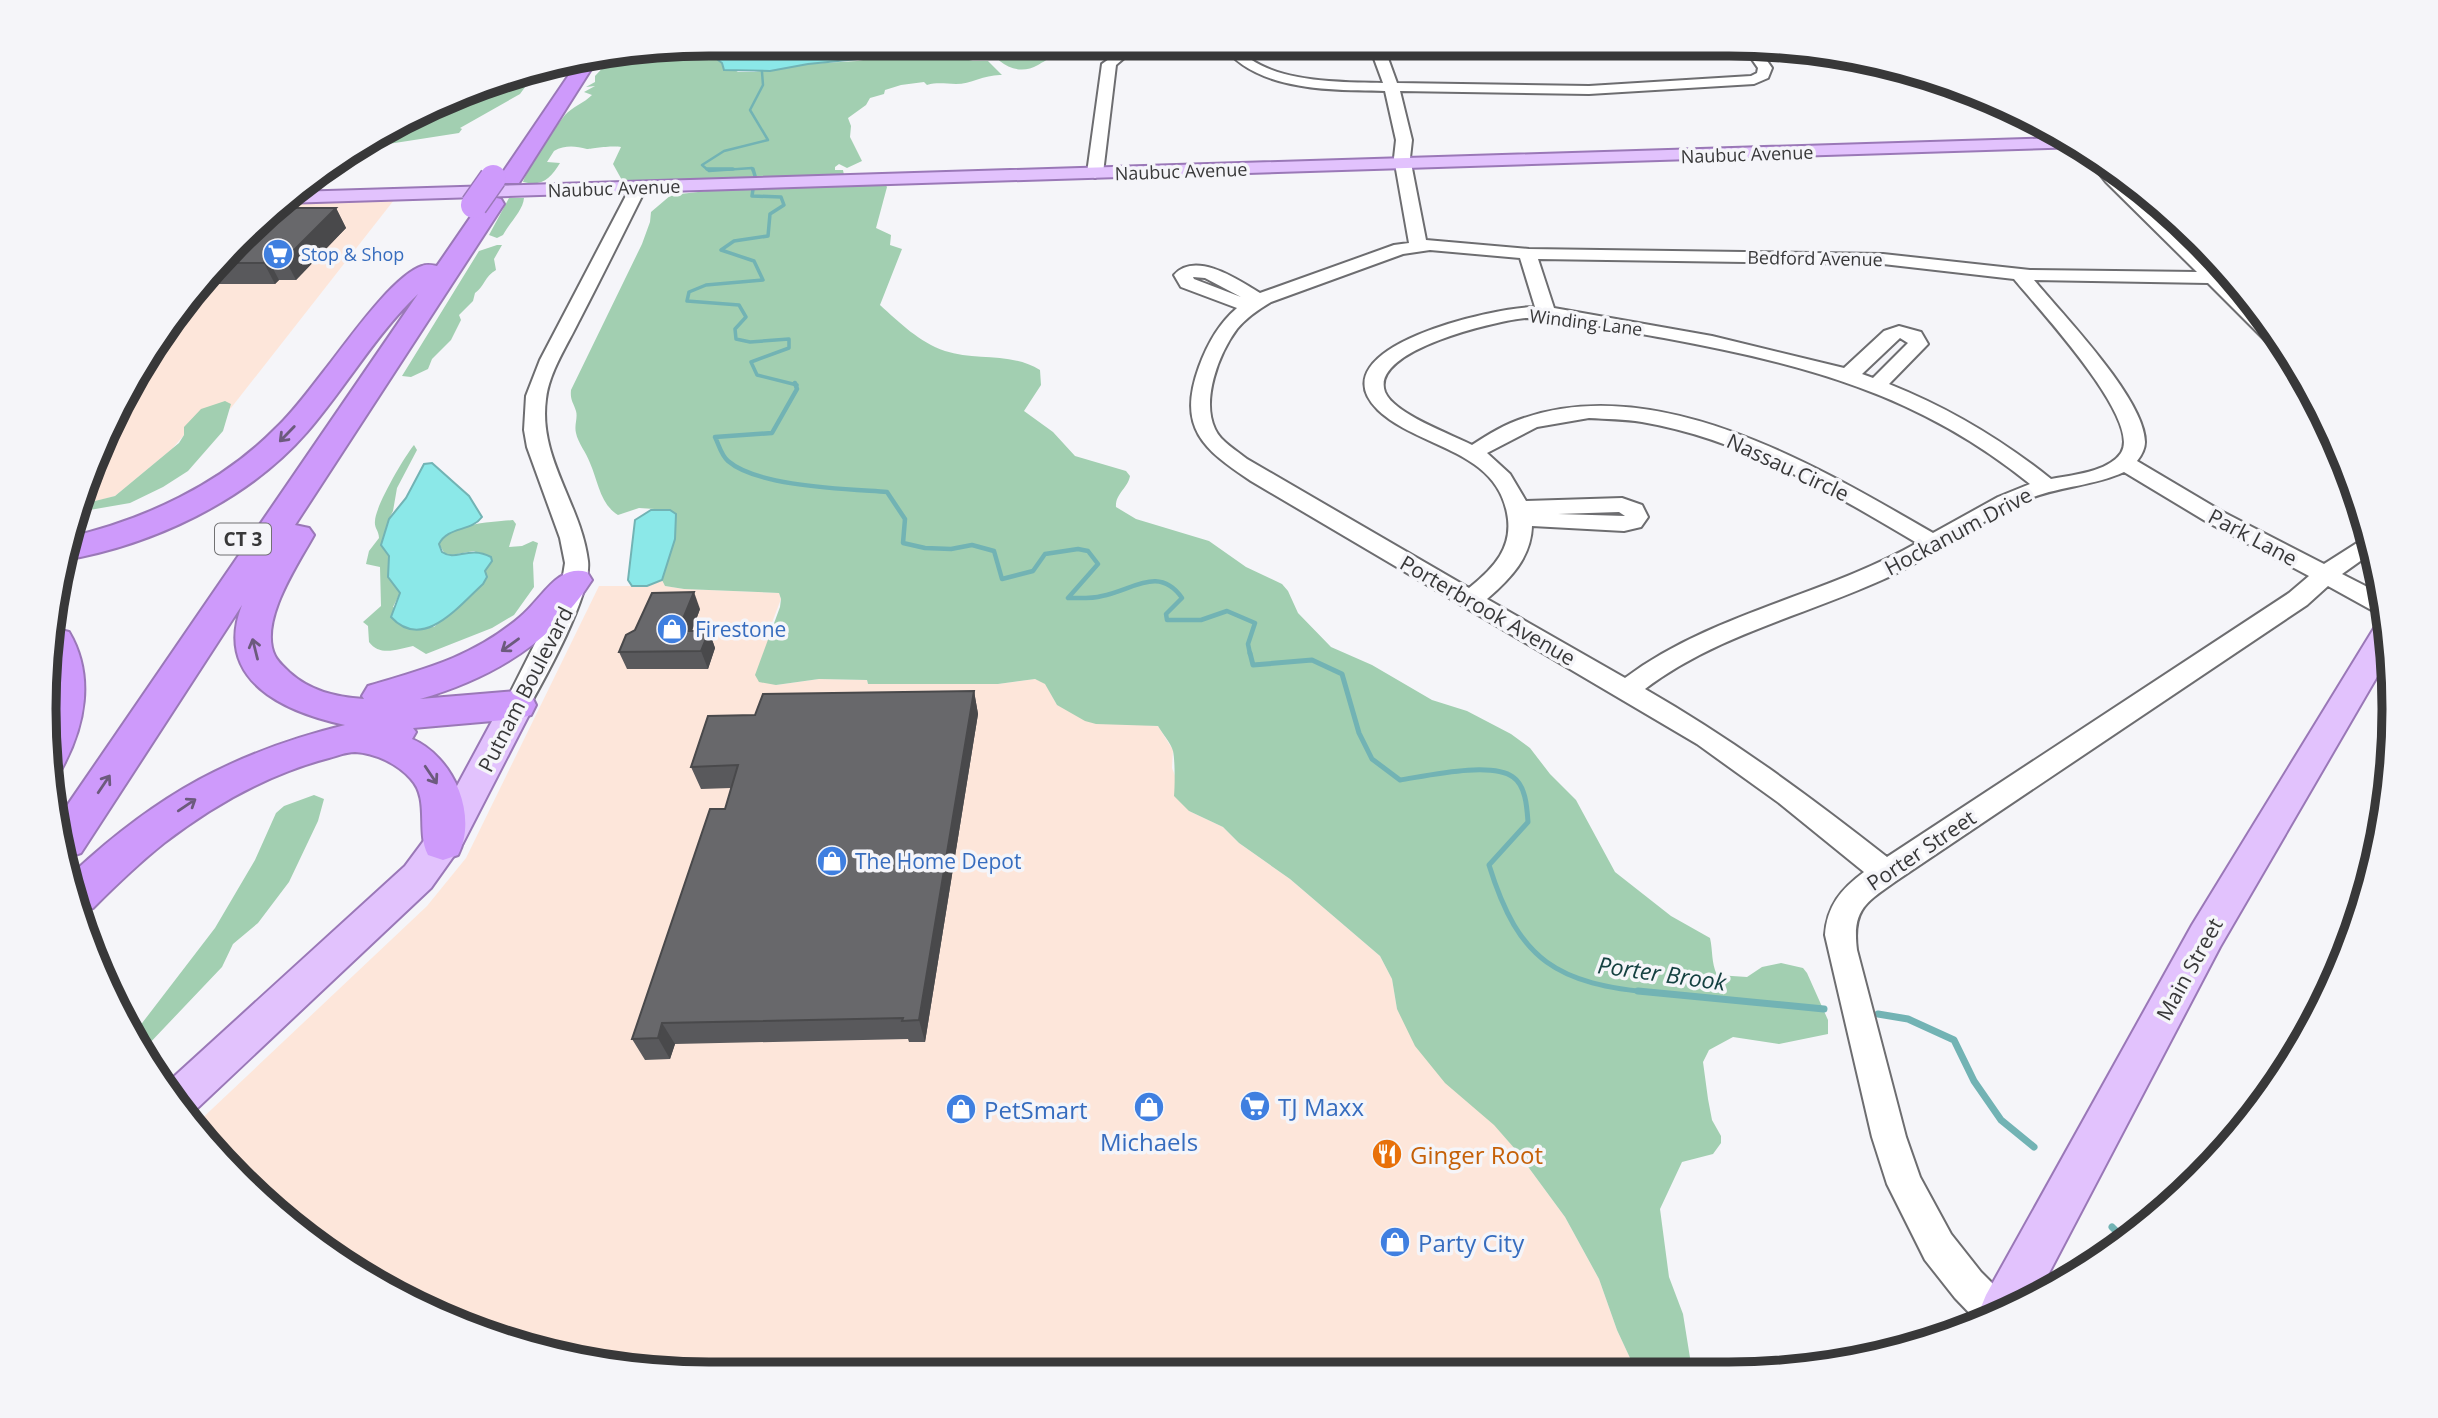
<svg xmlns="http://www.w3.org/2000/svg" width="2438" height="1418" font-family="'Open Sans',sans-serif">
<rect width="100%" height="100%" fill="#f5f5f9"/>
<!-- commercial -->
<g fill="#fde6da">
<polygon points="394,200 231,408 184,435 172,449 115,496 81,505 156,339 283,203"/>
<polygon points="662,580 665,586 684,589 779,593 781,599 770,628 776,685 819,679 867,680 868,684 998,684 1035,679 1045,683 1057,705 1133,724 1158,726 1173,750 1172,768 1189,811 1223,827 1239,843 1290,879 1380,956 1392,979 1397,1009 1515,1149 1565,1217 1599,1279 1617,1330 1637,1373 665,1373 495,1339 340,1262 209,1147 195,1125 427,906 466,858 599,586 647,586"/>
</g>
<!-- green -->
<g fill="#a2cfb1">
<path d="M709,44l2,12 27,16h16l54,-8 49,-3 31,-5 13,-6 19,1 2,2 -3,5 15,1 35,-15h17l-10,7 8,3v3l-15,4h19l14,14c-16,-1 -31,9 -46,9 -11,0 -18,-2 -29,1l-3,-3 -23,3 -16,5 -1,4 -14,4 -4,7 -18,13 3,8 -1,11 12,24 -15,7 -8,-4 -4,3v3h8l1,5 -207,8 -14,-1 -10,-18 8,-17c-9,-2 -32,2 -34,2 -12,-3 -22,-4 -33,2l-7,11 13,1c-9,15 -18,24 -37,19 3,-11 33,-56 42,-67 7,-8 19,-12 27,-20l-8,-3 11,-6 -9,1 9,-5v-6l15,-16z"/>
<path d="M987,44h73v3l-17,5 8,3c-4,6 -7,6 -13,10 -20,12 -42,-1 -51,-21z"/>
<polygon points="536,72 520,94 460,128 462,129 459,133 369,147 496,79"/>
<path d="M885,184l2,3 -11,41 15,7 -1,10 12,4 -22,56c20,18 39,37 65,46 30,10 67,1 95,19l1,15 -17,26 29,21 22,24 51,15 4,5c-2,12 -15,18 -14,31l20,12 73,22 37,26 36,17 6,7 10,22 33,34 41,18 60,35 35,11 44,23 19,14 20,26 26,26 39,72 56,44 39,22c3,13 1,24 7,37l30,2 15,-10 19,-4 22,5 4,5 21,47v14l-49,10 -46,-7 -24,13 -6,12 5,37 4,21 9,16v7l-8,11 -31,8 -22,47 9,68 14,37 8,50 5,9h-59l-20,-43 -18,-51 -34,-62 -50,-68 -21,-24 -49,-42 -30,-37 -18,-37 -5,-30 -12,-23 -90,-77 -51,-36 -16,-16 -34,-16 -15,-15c1,-11 1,-36 -1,-45 -2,-8 -11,-18 -15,-25l-62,-2 -11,-3 -28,-16 -12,-21 -10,-5 -37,5h-130l-1,-4 -48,-1 -43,6 -17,-3 -4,-7 25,-68 1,-8 -2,-6 -95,-4 -19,-3 -3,-6 13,-41 -5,-29 -31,-2 -21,7c-18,-11 -20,-34 -28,-52 -4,-11 -12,-20 -14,-30 -2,-8 2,-15 0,-22 -3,-9 -6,-11 -5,-21l71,-146 8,-22 1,-10 20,-17 54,-6z"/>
<path d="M509,198h15c-1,13 -15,25 -21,37l-6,3 -8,-3z"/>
<path d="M497,245h5l-8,14 2,11c-11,6 -12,17 -21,23l-2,8 -14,14 2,5 -10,20 -19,19 -4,10 -17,8 -9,-1 77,-125z"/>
<polygon points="225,401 231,404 223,431 188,471 163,487 130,503 78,512 83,504 115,496 179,443 184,435 184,427 201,409"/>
<path d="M414,445l3,5 -20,38 -4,23 -4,8 3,64 5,3 3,7 -7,14 41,20 49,-43 4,-7 -2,-6 7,-10 -18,-10 -28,5 -7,-12c10,-21 53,-22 74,-24l3,4 -7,23 13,-1 11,-5 5,2 -5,20 1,24 -20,28 -22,13 -66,26 -13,-8c-15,3 -33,11 -44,-4l-1,-16 -5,-4 18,-16 -1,-39 -14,-3 3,-13 10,-13c0,-7 -5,-10 -4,-17 0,-14 29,-64 39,-76z"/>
<polygon points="314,795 324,799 318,821 289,882 258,923 233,944 222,967 146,1047 136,1031 215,928 255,860 276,813 284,806"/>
</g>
<!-- water -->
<g fill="#8be8e8" stroke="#72b3b4" stroke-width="2">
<polygon points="709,44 969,44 934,59 919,59 922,53 920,51 899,51 888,56 808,64 770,71 724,70 722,63 709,53"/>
<path d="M432,463l37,33 13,21c-11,15 -34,9 -43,27l3,8c14,10 26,-7 49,5l1,4 -7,10 2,6 -4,7c-24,22 -60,68 -92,33l9,-24 -12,-16 1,-21 -8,-11 8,-26 17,-21 18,-34z"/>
<polygon points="651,510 670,510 676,514 675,539 662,580 647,586 632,586 628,580 635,520"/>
</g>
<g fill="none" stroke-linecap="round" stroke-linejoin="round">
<!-- stream-far4 -->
<polyline stroke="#72b3b4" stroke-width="2.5" points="753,171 752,168 709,171 702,165 724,151 768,140 750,110 763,85 762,72"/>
<!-- stream-far3 -->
<g stroke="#72b3b4" stroke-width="3.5">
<polyline points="707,169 733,169"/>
<polyline points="753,169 755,176 752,196 781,197 784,205 770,214 768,236 734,241 721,250 754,261 763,280 706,285 689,292 687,301 739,305 746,317 735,329 736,339 750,342 789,339 789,348 751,362 757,375 797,385"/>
</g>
<!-- stream-far2 -->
<path stroke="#72b3b4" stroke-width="4.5" d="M795,383l2,6 -25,44 -57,4c4,8 6,18 13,24 30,26 119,28 159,31l18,27 -2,24 22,5 26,1 21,-4 22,6 8,28 31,-8 12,-17 33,-5 10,2 10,13 -30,34c11,0 23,1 34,-2 31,-6 57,-31 80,2l-16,16 1,6h34l26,-9 28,12 -7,21 2,10"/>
<!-- stream-far1 -->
<path stroke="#72b3b4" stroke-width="5" d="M1250,653l3,12 59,-5 30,14 17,59 13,26 28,21c26,-4 91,-19 113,-3 13,9 14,31 15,45l-39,43c30,97 68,119 167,128"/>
<!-- stream -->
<g stroke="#72b3b4" stroke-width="7">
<polyline points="1638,991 1824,1009"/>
<polyline points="1878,1014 1908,1019 1954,1040 1974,1081 2001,1120 2034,1147"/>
<polyline points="2112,1227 2123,1238"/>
</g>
<!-- minor casing -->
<g stroke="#6d6d70" stroke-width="4">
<g id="minor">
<path d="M1222,44h13c28,40 106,38 148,39l-14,-38h199l-7,4 -176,1 12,33 192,3 162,-10 6,-3 1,-5 -16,-23h14l16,23 -4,10 -14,6 -165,10 -189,-3 12,49 -2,18 16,82 103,9 354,5 147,16 167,2 -91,-90 -24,-30 2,-3 23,14 160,157 15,19 11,20 -10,-1 -75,-75 -174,-3c28,34 111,119 111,162 0,7 -4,14 -8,19l86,51 101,52 44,-28 5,16 -31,22 41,21 2,19 -10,-2 -47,-26 -21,19 -411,276c-31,22 -44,29 -39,69l49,187 14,40 31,57 30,38 29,29 3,6 -34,16 -24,-25 -30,-38 -38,-76 -15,-47 -47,-202c2,-29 16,-46 39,-63l-85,-69 -82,-59 -446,-263c-48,-32 -74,-53 -52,-114 8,-22 19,-43 38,-59l-56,-21 -7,-12c22,-25 66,6 86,18l134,-48 15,-2 -15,-85 2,-18 -11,-49c-51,-1 -131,1 -163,-47zM1430,250l90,8 15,49c-39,0 -221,40 -157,103 40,38 117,39 129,103 7,34 -13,55 -38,75l-222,-129c-11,-9 -26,-17 -32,-30 -14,-29 4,-76 22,-100 9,-11 22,-20 34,-27l132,-48zM1538,259l345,5 131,15c21,26 129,141 107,174 -13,19 -49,22 -70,26 -50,-40 -102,-71 -162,-95l39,-40 -7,-12 -22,-6 -15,5 -40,37 -132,-32 -158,-28zM1193,277l12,1 36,19 -47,-18zM1527,318c46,1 91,12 137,20 139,26 254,55 366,146l-32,13 -65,36c-114,-66 -273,-161 -409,-115 -19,6 -35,16 -52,27 -21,-11 -78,-31 -87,-53 -16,-42 114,-72 142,-74zM1900,338l8,5 -35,35 -11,-4zM1589,418c17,1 36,1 53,4 100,17 189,70 275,121 -94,53 -205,70 -292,135l-138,-79c23,-20 44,-41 45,-73l92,5 17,-4 7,-10 -6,-12 -20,-7 -96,3 -16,-27 -23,-21 50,-26zM2124,472l83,50 102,54 -20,17 -402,264c-79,-62 -155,-118 -242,-168 70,-53 157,-73 237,-109 52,-23 96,-60 149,-82 30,-12 63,-12 93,-26zM1619,512l6,4 -67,-2z"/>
<polygon points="1123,49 1130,53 1116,65 1103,173 1095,178 1087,173 1102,64"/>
<polygon points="1877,67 1878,66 1902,71 1896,74"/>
<path d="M638,183l8,5c-22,44 -44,89 -67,133 -11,23 -30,51 -33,78 -8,59 35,105 42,162 4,34 -44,119 -62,151l-9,2 -9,-2 -4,-7 56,-111 5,-31 -5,-25 -33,-91 -3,-17 2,-34 14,-36 90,-172z"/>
</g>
</g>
<!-- major casing -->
<g stroke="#9a78b7" stroke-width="4">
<g id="major">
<polygon points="2061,138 2080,147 284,203 294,192"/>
<polygon points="2386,623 2389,656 2220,947 2037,1296 1983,1321 1979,1312 1986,1295 2192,925 2376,625"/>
<polygon points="517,693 529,697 534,705 463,843 431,888 189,1116 168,1082 405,866 437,823 505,697"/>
</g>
</g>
<!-- highway casing -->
<g stroke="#9a78b7" stroke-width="4">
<g id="highway">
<polygon points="595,63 519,183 503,183 499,178 575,66"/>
<path d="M492,197l9,2 3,5 -209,321 14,3 5,7c-16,29 -56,87 -39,121 3,6 9,11 14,16 21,19 46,25 75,27l-2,-3 6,-10c57,-17 105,-29 152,-69 22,-18 37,-53 67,-45l5,8c-40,63 -102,99 -172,119l97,-8 14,4 5,10 -5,10 -14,4 -104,9 3,4 -4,7c40,17 67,75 46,116l-15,5 -15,-5c-12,-23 2,-56 -17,-76 -13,-15 -36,-26 -56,-27 -9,0 -18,4 -26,6 -61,16 -116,47 -165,85 -25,20 -48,42 -71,65l-11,3 -9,-38c85,-79 160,-120 272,-148 -60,-13 -132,-44 -103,-120l-161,248 -12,4 -9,-41 358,-522c-43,41 -72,93 -111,138 -59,68 -154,113 -243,128l2,-22c78,-18 154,-53 210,-110 18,-17 33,-38 48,-57 21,-26 68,-95 98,-105 5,-2 9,-1 15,0l46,-67z"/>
<path d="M57,629l12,3c26,44 16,95 -8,138l-11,3 -5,-21z"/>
</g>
</g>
<!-- minor -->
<use href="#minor" fill="#fff" fill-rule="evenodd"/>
<!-- major -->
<use href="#major" fill="#e2c2fd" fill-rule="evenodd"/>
<!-- highway -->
<use href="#highway" fill="#ce9afb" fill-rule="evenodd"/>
<!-- highway-bridge casing -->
<g stroke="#9a78b7" stroke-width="29" stroke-linecap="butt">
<polyline id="highway-bridge" points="474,205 493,178"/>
</g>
<!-- highway-bridge -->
<use href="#highway-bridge" stroke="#ce9afb" stroke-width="26"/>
</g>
<!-- wall -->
<g fill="#59595c">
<polygon points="281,206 282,208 336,208 346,228 296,280 279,280 275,284 208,284"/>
<polygon points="700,609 692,631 709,631 715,648 708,669 627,669 619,652"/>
<polygon points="974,691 978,714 925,1042 909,1042 908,1039 675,1044 670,1059 645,1060 632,1039 725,809 731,788 701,789 691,767 755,715"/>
</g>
<!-- shaded-wall -->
<g fill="#49494b">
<polygon points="336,208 346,228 296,280 285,259"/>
<polygon points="268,259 279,280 275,284 264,263"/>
<polygon points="694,592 700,609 685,649 678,631"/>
<polygon points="709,631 715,648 708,669 701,651"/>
<polygon points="974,691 978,714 925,1042 919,1020"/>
<polygon points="662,1023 675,1044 670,1059 658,1038"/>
</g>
<!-- building -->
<g fill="#68686b" stroke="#49494b" stroke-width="2">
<polygon points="279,208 336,208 285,259 268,259 264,263 228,263"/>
<polygon points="694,592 678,631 709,631 701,651 619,652 626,635 635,630 652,593"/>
<polygon points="974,691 919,1020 902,1021 903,1018 662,1023 658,1038 632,1039 710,809 725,809 738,765 691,767 708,716 755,715 763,694"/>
</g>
<!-- one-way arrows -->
<defs><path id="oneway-shaft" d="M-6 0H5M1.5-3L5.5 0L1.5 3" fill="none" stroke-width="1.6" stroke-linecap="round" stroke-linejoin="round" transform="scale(1.75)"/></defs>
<g stroke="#6c5a7d">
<use href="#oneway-shaft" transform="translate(287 434) rotate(134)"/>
<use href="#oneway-shaft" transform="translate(510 645) rotate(144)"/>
<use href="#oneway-shaft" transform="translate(255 649) rotate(-104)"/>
<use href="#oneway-shaft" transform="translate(431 775) rotate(56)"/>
<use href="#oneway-shaft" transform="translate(104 784) rotate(-56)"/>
<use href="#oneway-shaft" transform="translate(187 805) rotate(-34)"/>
</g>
<!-- icons -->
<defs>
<g id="supermarket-disc" transform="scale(1.575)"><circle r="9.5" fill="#3f7fe0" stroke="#f5f5f9"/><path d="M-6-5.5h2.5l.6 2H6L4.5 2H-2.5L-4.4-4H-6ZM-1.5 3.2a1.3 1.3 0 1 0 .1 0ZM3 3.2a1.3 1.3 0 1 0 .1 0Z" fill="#fff"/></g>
<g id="shop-disc" transform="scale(1.575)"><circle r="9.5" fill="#3f7fe0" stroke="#f5f5f9"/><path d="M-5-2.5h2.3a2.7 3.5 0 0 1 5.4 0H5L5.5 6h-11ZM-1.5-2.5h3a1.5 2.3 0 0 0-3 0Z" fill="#fff"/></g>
<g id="restaurant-disc" transform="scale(1.575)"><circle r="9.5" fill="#e8710a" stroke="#f5f5f9"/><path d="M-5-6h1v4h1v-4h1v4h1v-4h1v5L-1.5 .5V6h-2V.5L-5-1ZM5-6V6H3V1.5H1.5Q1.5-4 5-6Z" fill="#fff"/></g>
</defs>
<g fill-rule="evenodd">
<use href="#supermarket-disc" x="278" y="254"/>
<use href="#shop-disc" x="672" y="629"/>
<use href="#shop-disc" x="832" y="861"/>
<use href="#supermarket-disc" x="1255" y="1106"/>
<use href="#shop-disc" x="1149" y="1107"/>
<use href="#shop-disc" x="961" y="1109"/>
<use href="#restaurant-disc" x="1387" y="1154"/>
<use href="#shop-disc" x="1395" y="1242"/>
</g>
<g text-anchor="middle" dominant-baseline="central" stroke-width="7" stroke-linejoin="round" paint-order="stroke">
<!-- far-street labels -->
<g font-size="18" fill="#383839" stroke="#f5f5f9">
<text transform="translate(1747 154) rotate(-2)">Naubuc Avenue</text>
<text transform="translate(1181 171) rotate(-2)">Naubuc Avenue</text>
<text transform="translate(614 188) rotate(-2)">Naubuc Avenue</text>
<text transform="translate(1815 258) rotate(1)">Bedford Avenue</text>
<text transform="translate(1586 322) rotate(7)">Winding Lane</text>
</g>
<!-- far-shop labels -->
<g font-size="18" fill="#366cbe" stroke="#f5f5f9" text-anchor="start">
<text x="301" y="254">Stop &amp; Shop</text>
</g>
<!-- shield labels -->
<rect fill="#f5f5f9" stroke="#717173" stroke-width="2" x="215" y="523.5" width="56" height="31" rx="5"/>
<g font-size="19" font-weight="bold" fill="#383839">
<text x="243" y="539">CT 3</text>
</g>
<!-- street labels -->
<g font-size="21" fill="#383839" stroke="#f5f5f9">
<text transform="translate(1788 467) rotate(25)">Nassau Circle</text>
<text transform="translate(1958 531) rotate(-28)">Hockanum Drive</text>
<text transform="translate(2253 537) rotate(28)">Park Lane</text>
<text transform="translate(1488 610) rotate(30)">Porterbrook Avenue</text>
<text transform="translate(525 689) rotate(-63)">Putnam Boulevard</text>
<text transform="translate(1921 850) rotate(-34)">Porter Street</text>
<text transform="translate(2189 969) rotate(-61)">Main Street</text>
</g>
<!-- shop labels -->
<g font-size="21" fill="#366cbe" stroke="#f5f5f9" text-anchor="start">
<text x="695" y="629">Firestone</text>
<text x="855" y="861">The Home Depot</text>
</g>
<!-- water labels -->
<g font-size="23" font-style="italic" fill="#154141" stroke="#f5f5f9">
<text transform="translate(1662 973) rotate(8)">Porter Brook</text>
</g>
<!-- near-shop labels -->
<g font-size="24" fill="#366cbe" stroke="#f5f5f9" text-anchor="start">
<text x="1278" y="1106">TJ Maxx</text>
<text x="984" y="1109">PetSmart</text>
<text x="1149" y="1141" text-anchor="middle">Michaels</text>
<text x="1418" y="1242">Party City</text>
</g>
<!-- near-food labels -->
<g font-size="24" fill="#c56008" stroke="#f5f5f9" text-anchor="start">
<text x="1410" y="1154">Ginger Root</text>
</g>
</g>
<!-- crop -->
<path d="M0 0H2438V1418H0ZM709 56H1729A653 653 0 0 1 2382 709V709A653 653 0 0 1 1729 1362H709A653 653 0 0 1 56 709V709A653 653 0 0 1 709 56Z" fill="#f5f5f9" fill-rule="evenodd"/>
<path fill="none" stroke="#383839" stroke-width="9" d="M709 56H1729A653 653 0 0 1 2382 709V709A653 653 0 0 1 1729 1362H709A653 653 0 0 1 56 709V709A653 653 0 0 1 709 56Z"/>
</svg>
